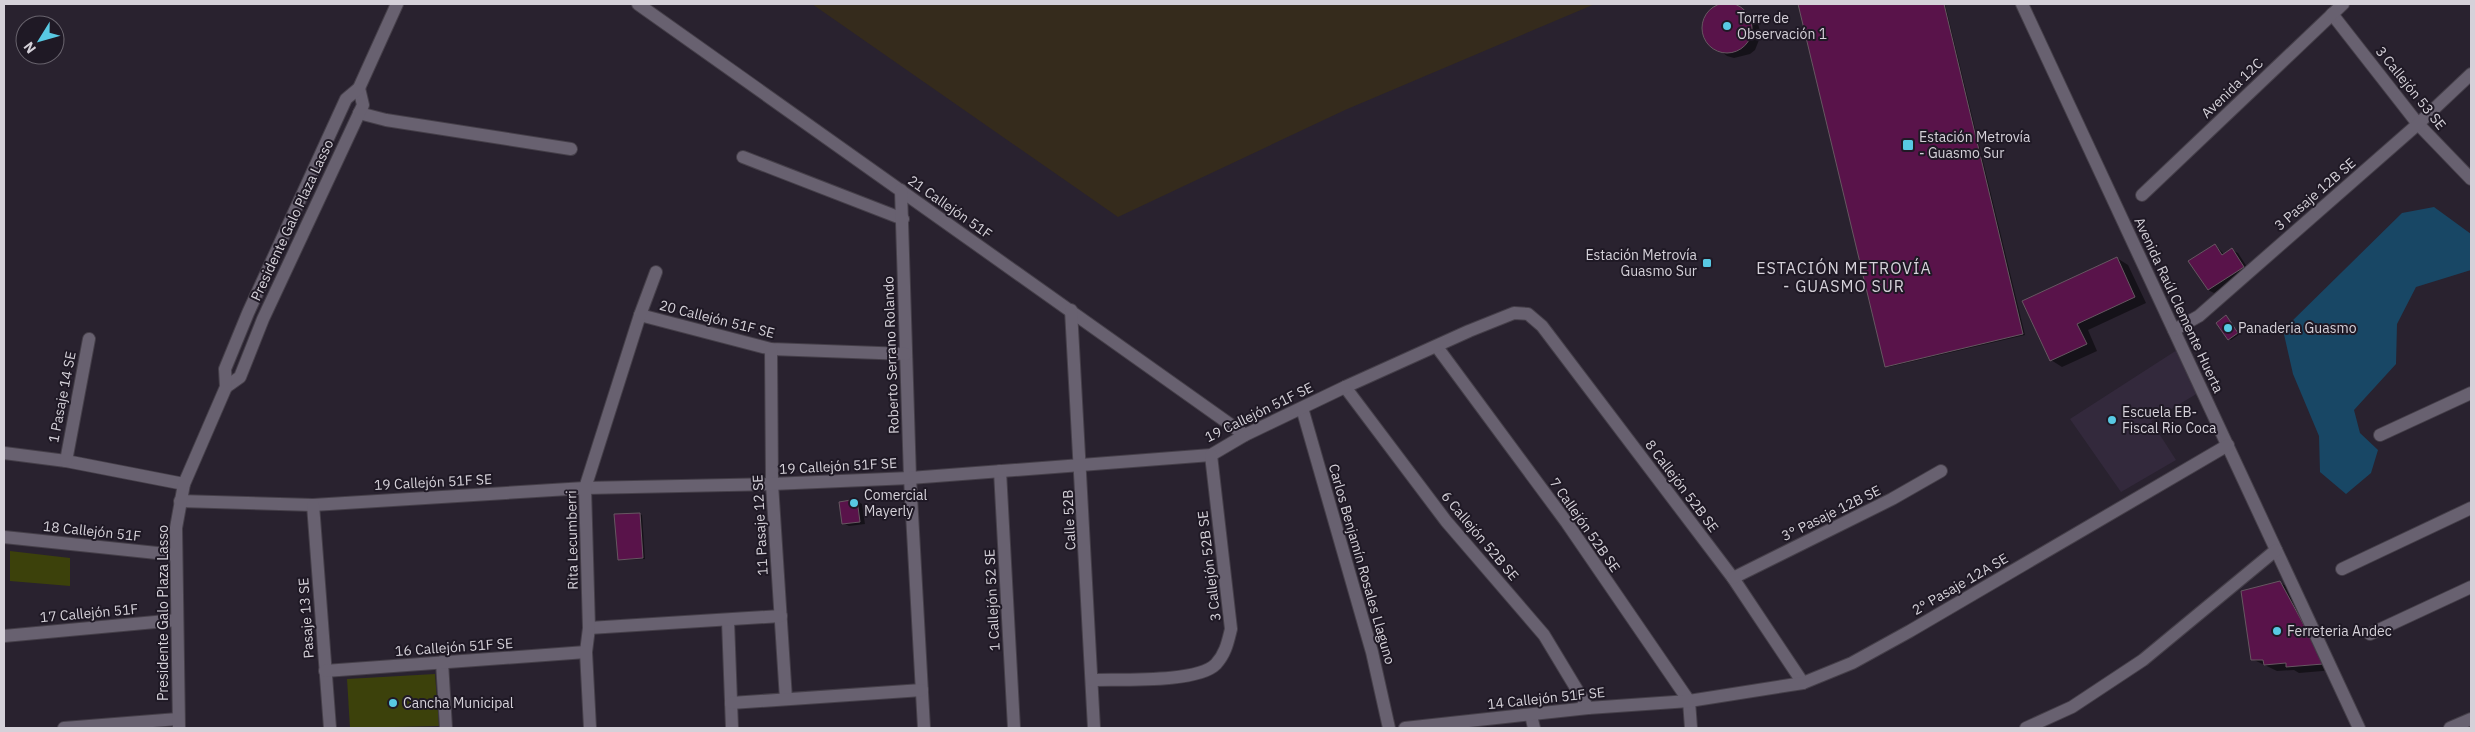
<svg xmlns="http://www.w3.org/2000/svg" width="2475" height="732" font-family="'IBM Plex Sans',sans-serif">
<rect width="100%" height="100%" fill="#29222f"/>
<!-- industrial -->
<polygon fill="#352b1c" points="812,4 1595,4 1345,110 1118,217"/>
<!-- built -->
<polygon fill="#33293c" points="2177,350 2198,393 2151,421 2176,460 2121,492 2070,419"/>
<!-- green -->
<g fill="#3c410b">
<polygon points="10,551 70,558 70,586 10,581"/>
<polygon points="435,674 439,726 350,728 347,679"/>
</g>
<!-- water -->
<polygon fill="#184765" points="2434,207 2471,234 2471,270 2416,287 2397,324 2396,364 2354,410 2360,433 2378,450 2371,473 2346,494 2320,472 2319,436 2293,374 2283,330 2402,213"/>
<!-- shadow -->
<g fill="#0007">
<polygon points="1727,4 1736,5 1757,20 1761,35 1755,50 1750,54 1734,58 1727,56 1705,39 1703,22 1712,8"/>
<polygon points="1799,4 1945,4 2025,335 1889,367 1886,366"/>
<polygon points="2215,245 2225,255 2232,250 2238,253 2249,270 2214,293 2208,290"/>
<polygon points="2117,258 2128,265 2146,303 2088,330 2097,351 2062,367 2051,360"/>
<polygon points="2226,317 2240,334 2231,340 2228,339"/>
<polygon points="857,501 862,504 865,524 849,526 843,523"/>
<polygon points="640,514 642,515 645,559 621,560 619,559"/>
<polygon points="2279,582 2291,589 2334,670 2299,673 2294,670 2277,671 2252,659"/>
</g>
<!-- building -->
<g fill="#59134a" stroke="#665761">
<circle cx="1727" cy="28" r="25"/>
<polygon points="1798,4 1944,4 2023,334 1885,367"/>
<polygon points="2215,244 2222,255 2232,248 2244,267 2208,290 2188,261"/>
<polygon points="2117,257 2135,297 2077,324 2087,344 2050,361 2022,301"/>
<polygon points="2226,315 2238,333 2228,340 2216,323"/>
<polygon points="857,499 860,522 842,524 839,502"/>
<polygon points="640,513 643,558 618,560 614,514"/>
<polygon points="2280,581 2317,649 2323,664 2286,667 2286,663 2264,665 2263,660 2251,660 2241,591"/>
</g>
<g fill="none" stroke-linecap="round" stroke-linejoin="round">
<!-- minor casing -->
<g stroke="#453f49" stroke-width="14">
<g id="minor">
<polyline points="638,4 1245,435"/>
<polyline points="2022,4 2359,728"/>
<polyline points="2332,14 2418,124 2471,179"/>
<polyline points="359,113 386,120 571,149"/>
<polyline points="743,157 903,219"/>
<polyline points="901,190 910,478 924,728"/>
<polyline points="2142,195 2343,4"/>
<polyline points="1071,310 1094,728"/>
<polyline points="640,315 771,349 906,354"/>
<polyline points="2174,330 2199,316 2418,124 2471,74"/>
<polyline points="1437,347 1567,523 1689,701 1691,728"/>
<polyline points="771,349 772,484 786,699"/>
<polyline points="226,387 240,377 263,319 363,105 359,88"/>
<polyline points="1345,387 1446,521 1544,635 1588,708"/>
<polyline points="1302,408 1372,652 1389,728"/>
<polyline points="2380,435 2471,393"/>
<polyline points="4,453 66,461 184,484"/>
<polyline points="66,461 89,339"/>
<polyline points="1000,471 1014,728"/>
<polyline points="180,501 313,505 585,488 772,484 910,478 1211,455 1245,435 1345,387 1469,331 1514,313 1528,314 1542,326 1733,578 1803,683"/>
<polyline points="313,505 330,728"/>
<polyline points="4,537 176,555"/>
<polyline points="2342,569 2471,508"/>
<polyline points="1733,578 1892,499 1941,471"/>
<polyline points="728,621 732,728"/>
<polyline points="589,628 781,616"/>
<polyline points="2370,634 2471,587"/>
<polyline points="4,636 177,620"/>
<polyline points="442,662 446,728"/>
<polyline points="325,671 586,652"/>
<path d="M1092,680c28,-1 106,3 124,-16 10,-11 12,-23 15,-35l-20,-174"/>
<polyline points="731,703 922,690"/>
<polyline points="1531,715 1534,728"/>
<polyline points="64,728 178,719"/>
<polyline points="179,728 176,528 184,484 226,387 225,369 248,313 346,99 359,88 397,4"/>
<polyline points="590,728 586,652 589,628 585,488 640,315 656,272"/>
<polyline points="1405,728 1588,708 1689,701 1803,683 1852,663 1910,631 2228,445"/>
<polyline points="2026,728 2072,707 2143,660 2276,550"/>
<polyline points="2450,728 2471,719"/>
</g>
</g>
<!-- minor -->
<use href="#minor" stroke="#686170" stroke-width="12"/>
</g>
<!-- markers -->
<g fill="#58c9e3" stroke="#1f1925" stroke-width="2">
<circle cx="1727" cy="26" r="5"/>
<rect x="1902" y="139" width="12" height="12" rx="2.5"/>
<rect x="1702" y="258" width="10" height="10" rx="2.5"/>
<circle cx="2228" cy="328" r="5"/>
<circle cx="2112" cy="420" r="5"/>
<circle cx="854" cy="503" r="5"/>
<circle cx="2277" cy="631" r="5"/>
<circle cx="393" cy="703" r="5"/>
</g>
<g text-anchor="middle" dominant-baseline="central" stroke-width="4" stroke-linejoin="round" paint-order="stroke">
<!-- poi labels -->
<g font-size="14" fill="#d5d1d9" stroke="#1f1925" text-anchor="start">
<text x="1737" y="18">Torre de<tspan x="1737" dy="16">Observación 1</tspan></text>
<text x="1919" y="137">Estación Metrovía<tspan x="1919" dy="16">- Guasmo Sur</tspan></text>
<text x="1697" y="255" text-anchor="end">Estación Metrovía<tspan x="1697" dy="16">Guasmo Sur</tspan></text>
<text x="2238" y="328">Panaderia Guasmo</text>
<text x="2122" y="412">Escuela EB-<tspan x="2122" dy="16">Fiscal Rio Coca</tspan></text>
<text x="864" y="495">Comercial<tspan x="864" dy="16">Mayerly</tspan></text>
<text x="2287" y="631">Ferreteria Andec</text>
<text x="403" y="703">Cancha Municipal</text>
</g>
<!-- street labels -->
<g font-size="14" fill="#d5d1d9" stroke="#1f1925">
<text transform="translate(2232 88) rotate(-44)">Avenida 12C</text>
<text transform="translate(2411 88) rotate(51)">3 Callejón 53 SE</text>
<text transform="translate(2315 194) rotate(-41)">3 Pasaje 12B SE</text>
<text transform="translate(950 207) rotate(35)">21 Callejón 51F</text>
<text transform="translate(292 220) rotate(-65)">Presidente Galo Plaza Lasso</text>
<text transform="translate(2179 305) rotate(65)">Avenida Raúl Clemente Huerta</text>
<text transform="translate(717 319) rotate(14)">20 Callejón 51F SE</text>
<text transform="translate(891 355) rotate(-92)">Roberto Serrano Rolando</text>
<text transform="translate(62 397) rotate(-79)">1 Pasaje 14 SE</text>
<text transform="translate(1259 412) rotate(-26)">19 Callejón 51F SE</text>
<text transform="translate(838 466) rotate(-3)">19 Callejón 51F SE</text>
<text transform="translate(433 482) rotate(-3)">19 Callejón 51F SE</text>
<text transform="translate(1682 486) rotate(53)">8 Callejón 52B SE</text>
<text transform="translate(1831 513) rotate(-26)">3° Pasaje 12B SE</text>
<text transform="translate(1069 520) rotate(-93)">Calle 52B</text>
<text transform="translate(760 525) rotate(-93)">11 Pasaje 12 SE</text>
<text transform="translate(1585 525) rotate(55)">7 Callejón 52B SE</text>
<text transform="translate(92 531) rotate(6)">18 Callejón 51F</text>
<text transform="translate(1480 536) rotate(50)">6 Callejón 52B SE</text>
<text transform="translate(572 540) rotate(-91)">Rita Lecumberri</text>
<text transform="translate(1362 564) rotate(74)">Carlos Benjamín Rosales Llaguno</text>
<text transform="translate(1209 566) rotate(-97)">3 Callejón 52B SE</text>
<text transform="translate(1960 584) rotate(-30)">2° Pasaje 12A SE</text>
<text transform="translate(992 600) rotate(-93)">1 Callejón 52 SE</text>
<text transform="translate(89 613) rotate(-5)">17 Callejón 51F</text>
<text transform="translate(163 613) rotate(-90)">Presidente Galo Plaza Lasso</text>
<text transform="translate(306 618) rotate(-94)">Pasaje 13 SE</text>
<text transform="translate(454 647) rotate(-4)">16 Callejón 51F SE</text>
<text transform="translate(1546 698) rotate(-6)">14 Callejón 51F SE</text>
</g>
<!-- quarter labels -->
<g font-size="16" letter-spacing="1" fill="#d5d1d9" stroke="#1f1925">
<text x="1844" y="268">ESTACIÓN METROVÍA<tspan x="1844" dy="18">- GUASMO SUR</tspan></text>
</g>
</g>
<!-- border -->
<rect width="2475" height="732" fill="none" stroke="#d5d1d9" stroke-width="10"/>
<!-- north arrow -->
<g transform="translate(40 40) rotate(233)"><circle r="24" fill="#1f1925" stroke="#68636d"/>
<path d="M0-4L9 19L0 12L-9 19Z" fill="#58c9e3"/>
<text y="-8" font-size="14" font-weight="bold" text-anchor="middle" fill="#d5d1d9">N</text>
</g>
</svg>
